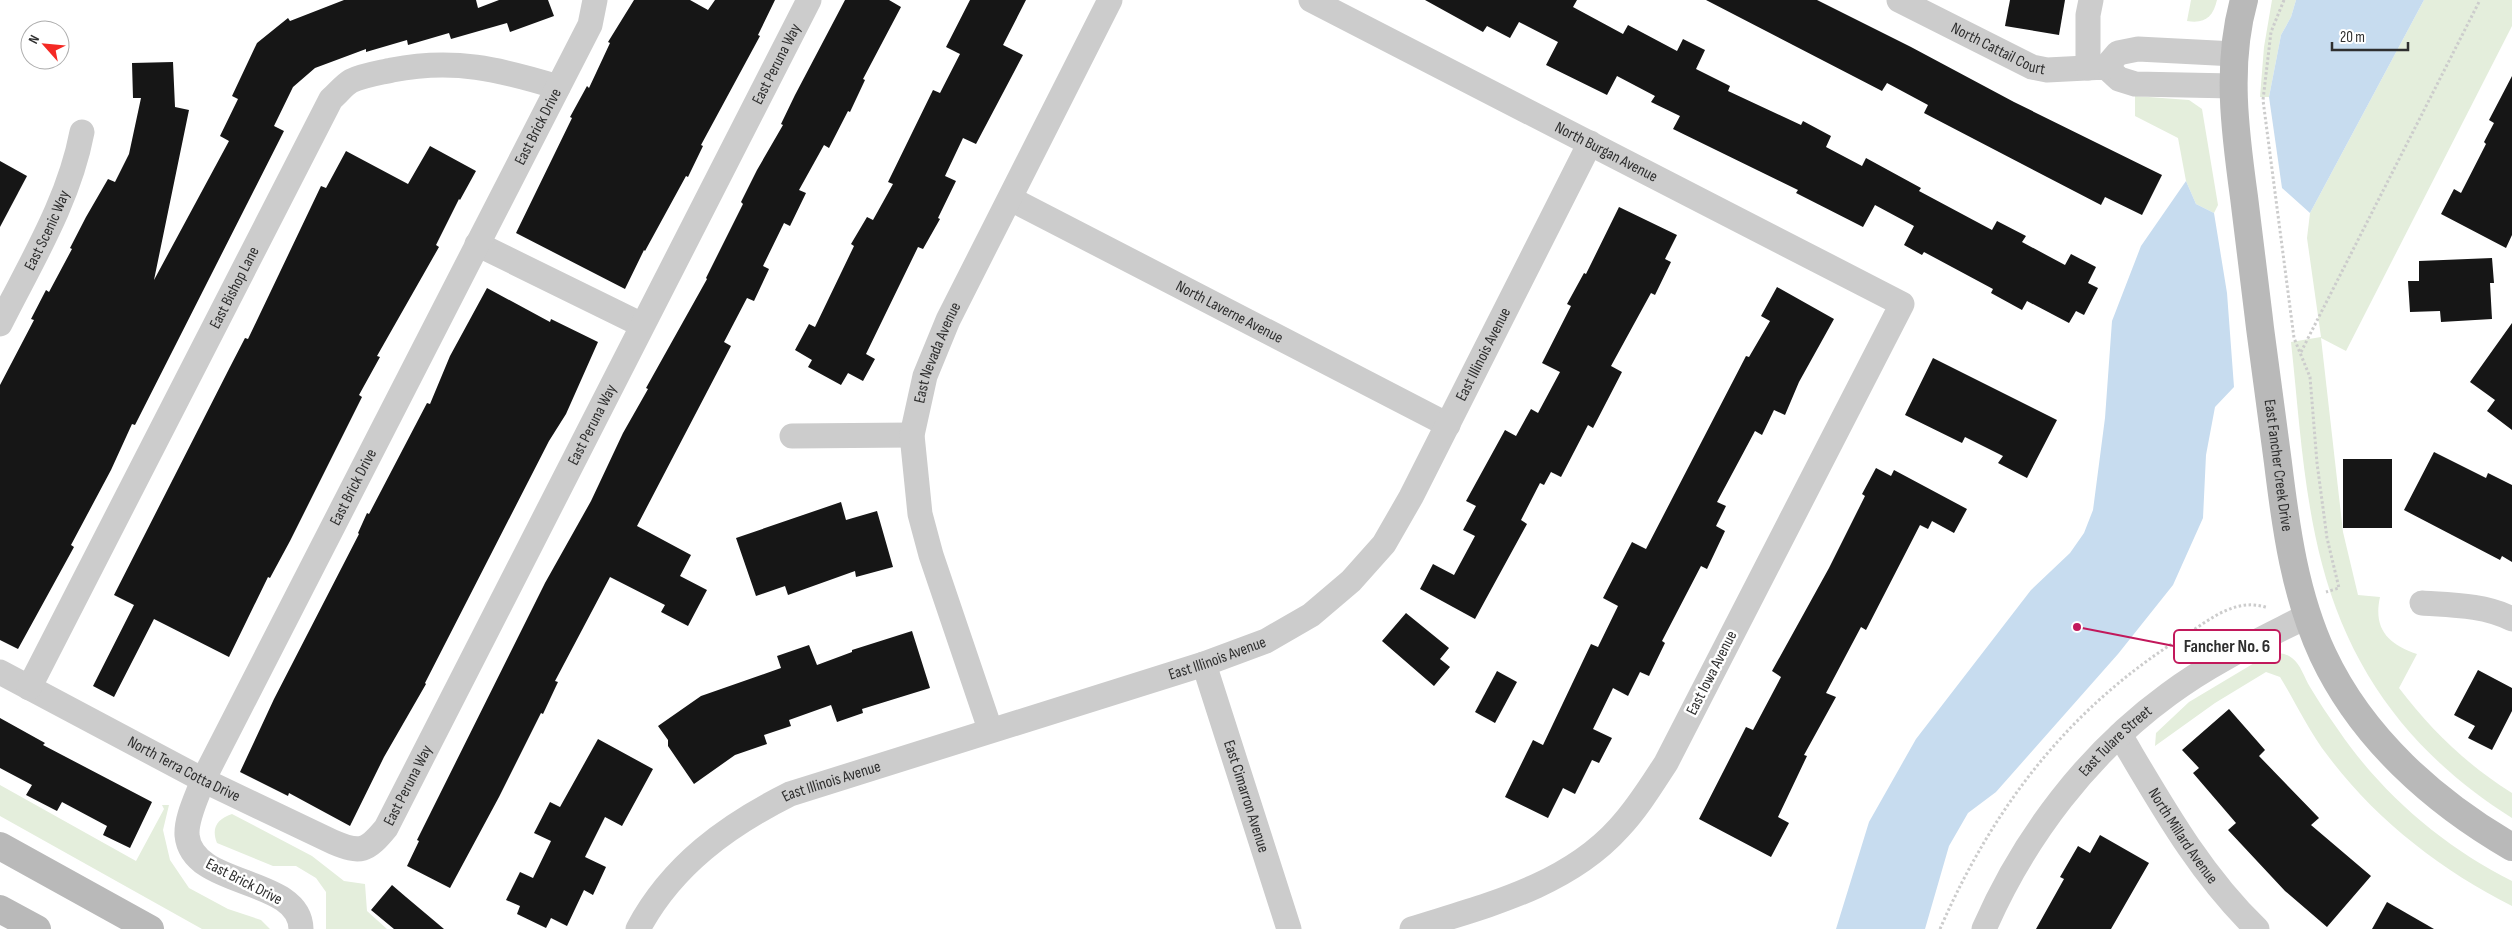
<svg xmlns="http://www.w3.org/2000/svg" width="2512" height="929" font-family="'Sofia Sans Condensed',sans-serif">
<rect width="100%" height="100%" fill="#fff"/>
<!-- green -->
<g fill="#e4eedc">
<path d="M2191,0h26c-4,17 -12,24 -30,21z"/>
<polygon points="2272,0 2296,0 2291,17 2281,35 2269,97 2260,97 2264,47"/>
<path d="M2424,0h88v26l-166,325 -25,-13 22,194 15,63 22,2c-7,32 8,47 37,57l-18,34c32,42 68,77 113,105v25c-97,-61 -161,-143 -190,-254 -19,-72 -23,-149 -31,-222l30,-5 -14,-99 3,-25z"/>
<polygon points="2135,96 2189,100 2202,109 2218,205 2214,213 2196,204 2186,181 2178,138 2135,116"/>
<path d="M2271,653c8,0 15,0 21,5 9,7 12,19 18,29 9,15 19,30 29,44 43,63 105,116 173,150v25c-71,-36 -136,-86 -184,-150 -19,-24 -32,-53 -48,-79l-14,-5 -51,31 -60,43 1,-13 33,-31z"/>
<polygon points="0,785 136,861 164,809 162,805 169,805 163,830 170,860 189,888 228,909 261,920 270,929 202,929 0,816"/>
<path d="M232,814l80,42 32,25 21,3 2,27 20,18h-61v-37l-10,-14 -20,-12h-23l-56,-23c-6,-15 0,-24 15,-29z"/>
</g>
<!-- water -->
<g fill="#c7dcef">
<polygon points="2296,0 2424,0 2310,213 2282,188 2269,97 2281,35 2291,17"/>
<polygon points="2186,181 2196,204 2214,213 2227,293 2234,387 2215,407 2206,455 2203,518 2173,585 2118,654 1996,792 1968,813 1949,846 1925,929 1836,929 1869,822 1916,739 2031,590 2070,553 2084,533 2093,510 2105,418 2112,321 2141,246"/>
</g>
<!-- building -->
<g fill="#161616">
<polygon points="344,0 476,0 478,8 499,0 548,0 554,16 510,32 507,23 451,39 449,33 408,45 407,40 366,52 366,49 315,68 293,87 274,126 284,131 135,425 132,424 111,470 71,545 74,547 18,649 0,640 0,385 34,320 31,319 46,290 49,292 72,249 70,248 86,217 108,179 115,182 129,154 141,98 133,98 132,63 173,62 175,107 189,110 154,280 229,141 220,136 238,99 232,96 257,43 288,18 290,21"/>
<polygon points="634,0 690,0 708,10 715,0 775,0 758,35 760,36 701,145 703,146 688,177 686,176 645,251 644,250 625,289 516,233 572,118 570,117 587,86 589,88 610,43 608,42"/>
<polygon points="845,0 889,0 901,7 863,79 865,80 850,112 848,111 829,148 824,145 799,190 806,193 790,226 784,223 763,266 769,269 754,301 747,298 724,342 731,346 637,526 691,555 680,576 707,590 688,626 661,612 665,605 610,577 555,681 558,682 543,714 541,713 499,797 450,888 407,866 419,841 417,840 545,583 591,501 623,433 648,389 646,388 707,279 706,278 743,204 741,202 757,170 783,125 781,124 795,95"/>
<polygon points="970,0 1026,0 1003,45 1023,55 976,144 963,138 945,176 956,181 938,218 940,219 923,249 918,247 866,354 875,359 863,381 848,373 841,385 808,367 812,360 795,350 809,324 815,327 854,246 851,244 867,217 873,220 893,184 888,182 933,90 940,93 960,54 946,47"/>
<polygon points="1425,0 1577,0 1573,7 1623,34 1628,25 1677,51 1683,39 1705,50 1696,69 1730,86 1728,91 1801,125 1803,121 1831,136 1826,147 1862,166 1866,158 1921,188 1919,191 1992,230 1997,221 2026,236 2022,242 2065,265 2071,254 2096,267 2088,283 2098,288 2084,315 2076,311 2069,323 2027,301 2022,310 1991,293 1993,289 1924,252 1922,255 1904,245 1914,226 1875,205 1863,227 1796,193 1798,190 1673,129 1680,116 1651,102 1655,96 1617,76 1607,95 1546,65 1558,42 1519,22 1510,38 1487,26 1483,32"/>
<polygon points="1706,0 1817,0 1911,47 2014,102 2162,175 2142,215 2105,197 2101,205 1924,113 1928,105 1887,83 1882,91"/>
<polygon points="2010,0 2065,0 2059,35 2005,26"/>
<polygon points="2512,76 2512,235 2506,248 2441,214 2454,189 2461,193 2486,144 2484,142 2494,123 2489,120"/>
<polygon points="430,146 476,171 460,200 459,199 436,245 439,247 377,356 380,357 359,395 362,397 290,541 270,578 268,577 229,657 154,619 114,697 93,686 134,605 114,595 230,367 245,338 248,339 321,186 326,188 346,151 408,184"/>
<polygon points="0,161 27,176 0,227"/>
<polygon points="1619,207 1677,235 1665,259 1671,262 1655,295 1651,293 1611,366 1622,372 1593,428 1588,425 1561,477 1551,472 1544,485 1540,483 1521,520 1527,524 1475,619 1420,589 1433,564 1454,575 1475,536 1463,530 1476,506 1466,501 1505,430 1516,436 1531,409 1538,413 1560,372 1542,363 1571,306 1567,304 1584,273 1586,274"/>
<polygon points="2492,258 2494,283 2490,283 2492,319 2441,322 2440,311 2410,312 2408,281 2419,281 2419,261"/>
<polygon points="1777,287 1834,319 1799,382 1785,415 1774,410 1762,435 1755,431 1717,502 1726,506 1716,526 1725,531 1707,569 1701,566 1662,641 1665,643 1649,676 1640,672 1628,696 1613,688 1593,729 1612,738 1599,763 1592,760 1575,794 1563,788 1548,818 1505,797 1533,740 1543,745 1591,644 1598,647 1618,606 1603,598 1632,542 1646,549 1746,356 1749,357 1770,321 1761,316"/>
<polygon points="487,288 550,322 551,319 598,342 566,414 549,441 425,683 426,684 384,757 350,826 289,793 288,796 240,772 274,699 359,534 358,533 367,513 369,514 427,403 430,404 450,356"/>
<polygon points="2512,323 2512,430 2487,411 2495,400 2470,382"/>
<polygon points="1933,358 2057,420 2027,478 1998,463 2003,456 1965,437 1962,443 1905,415"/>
<polygon points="2434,452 2486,478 2488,473 2512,485 2512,562 2502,556 2500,560 2404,510"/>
<rect x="2343" y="459" width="49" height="69"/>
<polygon points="1876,468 1891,476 1894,470 1967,509 1954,533 1932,521 1928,529 1920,525 1866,630 1861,627 1826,693 1836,697 1804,755 1807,756 1778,817 1789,823 1771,857 1699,819 1746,727 1753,730 1781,677 1772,671 1829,568 1865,496 1862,494"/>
<polygon points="841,502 846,520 877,511 893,567 856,577 855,571 788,595 785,586 756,596 736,538"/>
<polygon points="1406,613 1449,648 1440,659 1450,667 1434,686 1382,641"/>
<polygon points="912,631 930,688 862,709 863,713 837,722 831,705 789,720 791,726 764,735 767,744 735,755 694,784 668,746 668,740 658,726 701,696 781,668 777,656 809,645 817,665 852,652 852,650"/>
<polygon points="2478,670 2512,688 2512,711 2492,750 2468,738 2475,726 2454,715"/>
<polygon points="1497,671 1517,682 1495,723 1475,712"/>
<polygon points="2229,709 2265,750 2259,756 2319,818 2311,825 2371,876 2327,927 2285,891 2228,830 2236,823 2193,773 2199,768 2182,750"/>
<polygon points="0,718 45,743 43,745 152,802 130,848 103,835 107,826 62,802 57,811 26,795 32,785 0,768"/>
<polygon points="598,739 653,769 622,826 605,817 585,857 606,867 593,895 584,890 567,926 551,918 546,928 517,914 520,906 506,900 520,872 533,878 551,841 534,833 550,802 560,807"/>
<polygon points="2100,835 2149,863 2111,929 2036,929 2064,879 2060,877 2078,846 2090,853"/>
<polygon points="392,885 406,897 444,929 394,929 371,910"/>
<polygon points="2387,902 2434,929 2372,929"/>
</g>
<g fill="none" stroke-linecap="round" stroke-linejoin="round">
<!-- path -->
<g stroke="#ccc" stroke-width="3" stroke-dasharray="2.5 2.5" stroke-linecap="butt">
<polyline points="2284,0 2271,32 2263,100 2294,338 2310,377 2317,463 2327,538 2339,588 2326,592"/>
<polyline points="2301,352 2480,0"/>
<path d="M1940,929c54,-124 132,-225 249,-296 24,-16 49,-36 79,-25"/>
</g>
<!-- street -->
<g stroke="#ccc" stroke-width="25">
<path id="s1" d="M1311,0l591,304 -236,459c-15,23 -29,46 -47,65 -53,59 -135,78 -207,101"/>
<path id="s2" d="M1899,0l133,67 15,3 59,-3 13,12 16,5 98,2"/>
<polyline points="2106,67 2118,53 2138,49 2235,54"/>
<polyline points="2088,68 2088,15 2091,0"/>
<path id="s3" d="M1011,199l437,226"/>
<polyline points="477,244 642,325"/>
<path id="s4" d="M0,324c31,-62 69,-123 82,-192"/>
<polyline points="792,436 912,435"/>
<path d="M2422,603c30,2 63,2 90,16"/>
<path id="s5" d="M1204,664l85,265"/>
<path id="s6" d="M0,672l203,108 130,62c28,12 34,9 53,-14l423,-828"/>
<path id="s7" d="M29,688l302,-589c6,-5 13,-14 20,-18 13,-6 28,-8 41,-11 62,-12 107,-1 166,17"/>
<path id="s8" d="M990,729l-59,-174 -11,-41 -8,-79 13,-59 23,-56 162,-320"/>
<path id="s9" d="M2120,735c41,69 79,138 137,194"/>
<path id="s10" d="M301,929c-1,-53 -109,-40 -114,-94 -1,-17 10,-38 16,-55l387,-755 5,-25"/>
<path id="s11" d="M638,929c34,-64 90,-104 152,-135l414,-130 62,-23 45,-26 40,-34 33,-37 27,-47 179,-354"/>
<path id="s12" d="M1984,929c40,-92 104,-176 185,-235 43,-32 91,-54 138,-78"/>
</g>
<!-- secondary -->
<g stroke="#b9b9b9" stroke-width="28">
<path id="s13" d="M2244,0c-18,64 -9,132 0,197 5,43 11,87 16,131 6,45 12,90 18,135 8,66 17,132 45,192 39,83 111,147 189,192"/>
<polyline points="0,846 150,929"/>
<polyline points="0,909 37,929"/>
</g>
</g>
<g text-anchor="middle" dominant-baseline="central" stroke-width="5" stroke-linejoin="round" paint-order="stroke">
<!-- street labels -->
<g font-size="16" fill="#2f2f2f" stroke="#fff">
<text stroke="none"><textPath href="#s2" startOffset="111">North Cattail Court</textPath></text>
<text stroke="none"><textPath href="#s6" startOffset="1294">East Peruna Way</textPath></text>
<text stroke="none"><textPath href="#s10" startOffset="949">East Brick Drive</textPath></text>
<text stroke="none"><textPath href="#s1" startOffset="332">North Burgan Avenue</textPath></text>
<text stroke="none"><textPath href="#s4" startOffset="105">East Scenic Way</textPath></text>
<text stroke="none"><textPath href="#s7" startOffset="450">East Bishop Lane</textPath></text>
<text stroke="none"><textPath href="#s3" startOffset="246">North Laverne Avenue</textPath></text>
<text stroke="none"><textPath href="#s8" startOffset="392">East Nevada Avenue</textPath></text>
<text stroke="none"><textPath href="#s11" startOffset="1075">East Illinois Avenue</textPath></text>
<text stroke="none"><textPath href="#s6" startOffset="889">East Peruna Way</textPath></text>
<text stroke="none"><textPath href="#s13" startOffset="469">East Fancher Creek Drive</textPath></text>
<text stroke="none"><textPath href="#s10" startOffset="544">East Brick Drive</textPath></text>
<text stroke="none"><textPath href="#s11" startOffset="655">East Illinois Avenue</textPath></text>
<text transform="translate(1712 673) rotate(-63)">East Iowa Avenue</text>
<text stroke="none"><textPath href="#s12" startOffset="231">East Tulare Street</textPath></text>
<text stroke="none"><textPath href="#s6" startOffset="208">North Terra Cotta Drive</textPath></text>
<text stroke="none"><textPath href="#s11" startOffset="250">East Illinois Avenue</textPath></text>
<text stroke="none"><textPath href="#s6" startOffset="484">East Peruna Way</textPath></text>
<text stroke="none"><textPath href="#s5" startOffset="139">East Cimarron Avenue</textPath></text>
<text stroke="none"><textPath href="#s9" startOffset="119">North Millard Avenue</textPath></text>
<text transform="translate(244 882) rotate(27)">East Brick Drive</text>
</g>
</g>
<!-- callouts -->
<path fill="none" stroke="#c2185b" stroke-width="2" d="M2077 627L2174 646"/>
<circle fill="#c2185b" stroke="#fff" stroke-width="2" cx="2077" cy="627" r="5"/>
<rect fill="#fff" stroke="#c2185b" stroke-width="2" x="2174" y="630" width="106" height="33" rx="5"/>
<g font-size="18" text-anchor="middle" font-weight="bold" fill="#2f2f2f">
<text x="2227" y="652">Fancher No. 6</text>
</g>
<!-- north arrow -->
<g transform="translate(45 45) rotate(297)"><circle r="24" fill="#ffffff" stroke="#acacac"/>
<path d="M0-4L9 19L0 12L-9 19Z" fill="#f42924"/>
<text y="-8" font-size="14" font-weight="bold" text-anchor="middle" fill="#2f2f2f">N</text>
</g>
<!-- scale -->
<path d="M2332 42v8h76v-8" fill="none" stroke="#2f2f2f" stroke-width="2.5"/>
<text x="2340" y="42" font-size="15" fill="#2f2f2f" stroke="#ffffff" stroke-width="4" paint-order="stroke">20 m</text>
</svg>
